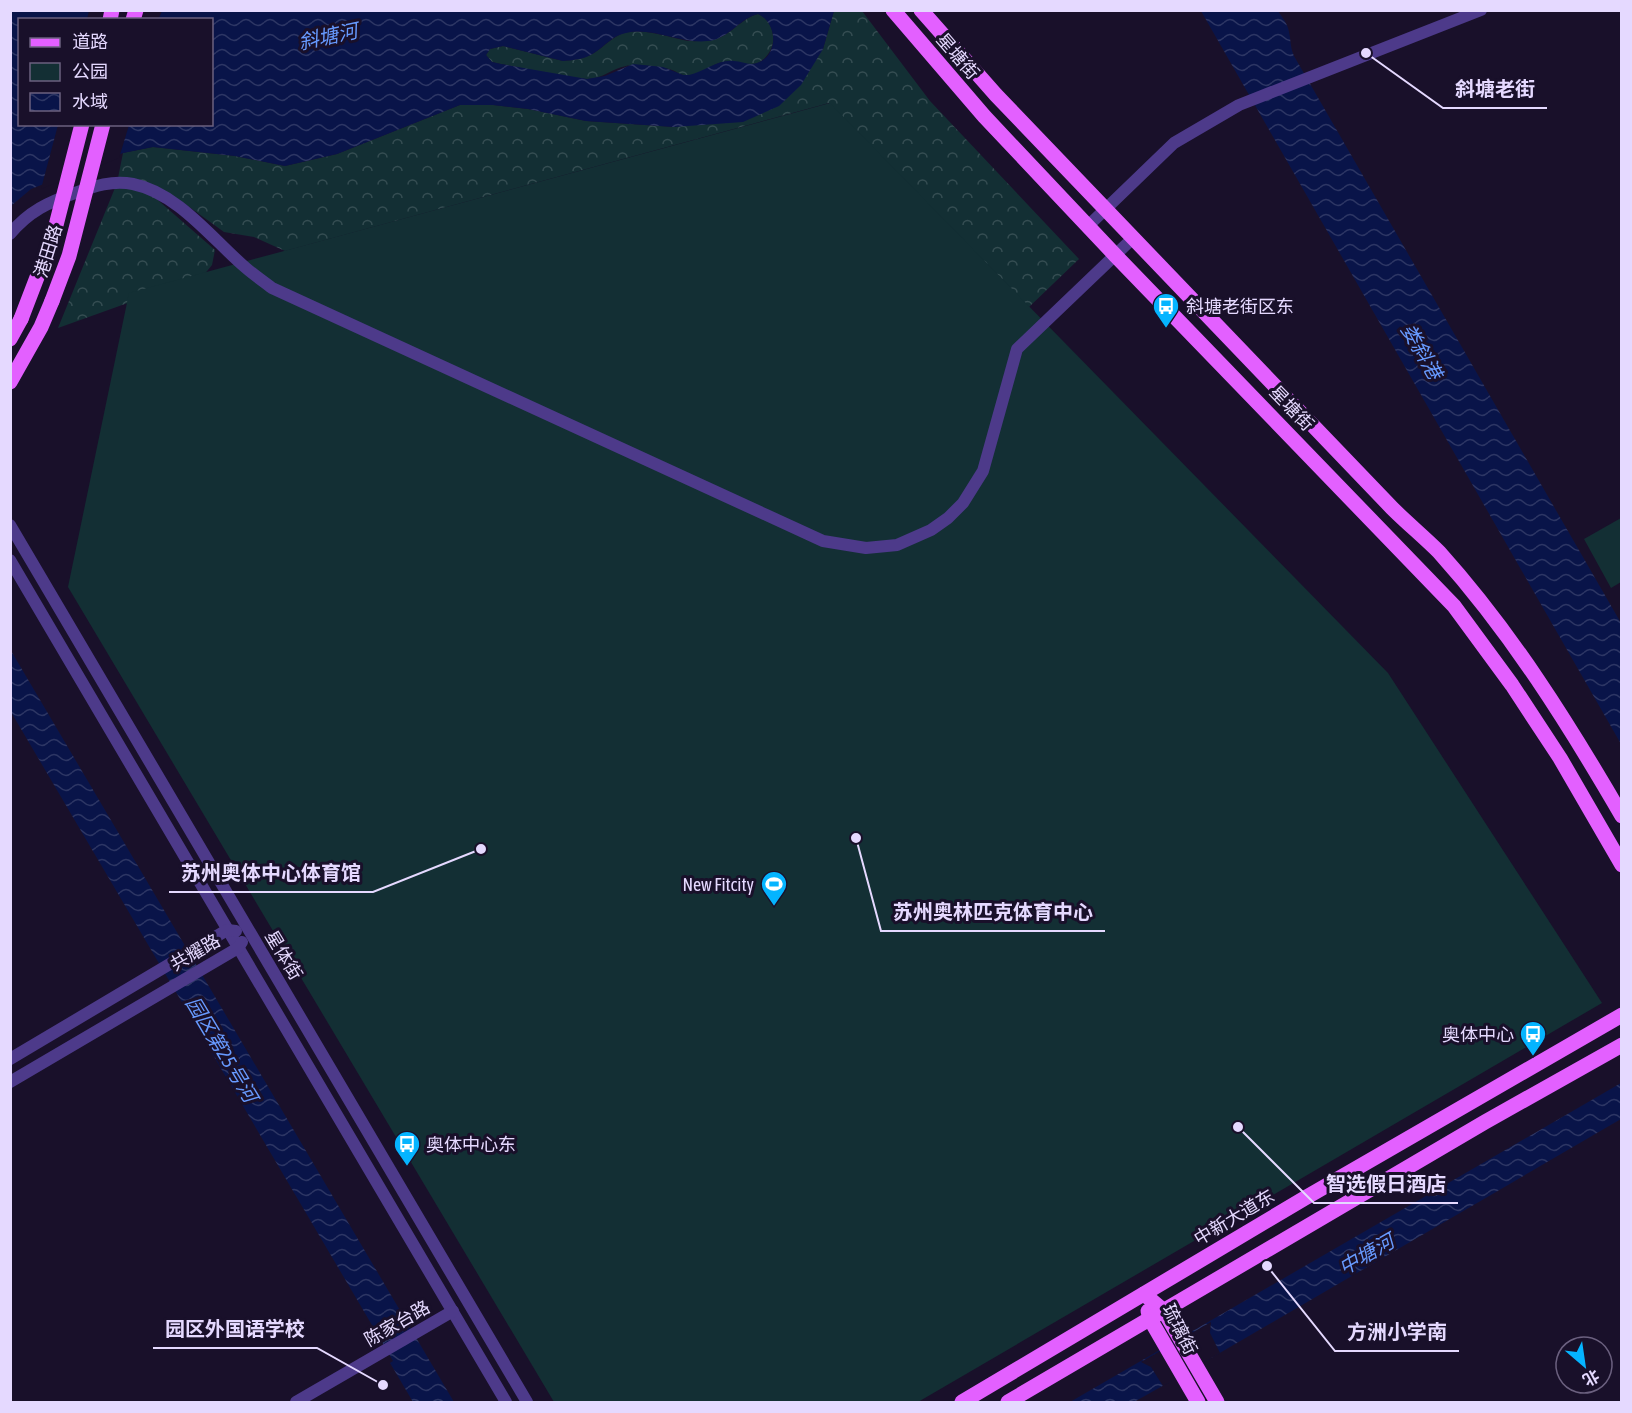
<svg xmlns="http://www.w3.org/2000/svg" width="1632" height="1413" font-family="'Asap Condensed','Noto Sans SC',sans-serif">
<defs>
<pattern id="forest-crowns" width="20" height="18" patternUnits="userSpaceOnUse" patternTransform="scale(1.5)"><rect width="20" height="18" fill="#132f34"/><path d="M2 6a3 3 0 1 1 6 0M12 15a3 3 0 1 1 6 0" fill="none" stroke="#354d52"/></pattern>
<pattern id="water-waves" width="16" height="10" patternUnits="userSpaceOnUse" patternTransform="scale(1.5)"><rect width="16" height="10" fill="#091449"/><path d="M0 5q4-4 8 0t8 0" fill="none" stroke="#2d3664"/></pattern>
</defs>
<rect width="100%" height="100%" fill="#19102a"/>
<!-- forest -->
<g fill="url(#forest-crowns)">
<polygon points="834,11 862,11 930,101 1079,259 1029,307 829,103 285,251 254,237 224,232 181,201 152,195 215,250 212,265 203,276 58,328 117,183 123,153 153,147 235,156 285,166 337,154 460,105 493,105 528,109 586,121 674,127 823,49"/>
<path d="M758,14c9,4 14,12 15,22 2,12 -9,29 -23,28 -12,0 -16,-5 -31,-1 -12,4 -22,14 -35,12 -4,0 -8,-4 -12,-5 -8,-3 -38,-6 -46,-4 -14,2 -23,13 -39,13 -26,-1 -59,-10 -86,-15l-9,-2 -6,-7 4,-6 13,-3 60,15c11,-1 21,-2 31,-8 10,-6 18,-16 30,-20 19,-5 42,3 59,7 8,2 19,1 28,0 18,-2 30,-22 47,-26z"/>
</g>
<!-- green -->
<g fill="#132f34">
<polygon points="830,103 1388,673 1602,1003 918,1402 554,1402 68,587 129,293"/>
<polygon points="1621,518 1621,582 1611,588 1584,539"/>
</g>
<!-- water -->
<g fill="url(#water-waves)" fill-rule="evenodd">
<path d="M11,11h823l-11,38 -22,36 -22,21 -36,16 -69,5 -88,-6 -58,-12 -35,-4h-33l-123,49 -52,12 -50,-10 -82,-9 -30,6 -92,36 -20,17zM758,14c20,9 21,42 -1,49 -8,3 -15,-2 -23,-2 -16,-2 -30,11 -45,14h-6l-20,-8 -30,-3 -28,12 -18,3 -86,-15 -9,-2 -6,-7 4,-6 13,-3 60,15c11,-1 22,-2 31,-8 11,-7 19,-18 32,-20 29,-7 58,14 88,7 17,-5 27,-22 44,-26zM20,20h192v104h-192z"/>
<path d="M1201,11h77c4,6 10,13 11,21 2,9 1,15 5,24l327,567v121z"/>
<polygon points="10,649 454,1402 413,1402 393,1368 390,1363 393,1361 379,1337 11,712"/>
<polygon points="1621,1083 1621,1119 1182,1375 1134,1402 1070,1402"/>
</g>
<!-- pier -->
<g fill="#19102a">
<polygon points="89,11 162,11 158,20 87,19"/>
<polygon points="58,125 129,125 119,158 41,189"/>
<polygon points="1211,1322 1210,1333 1220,1353 1163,1386 1151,1367 1141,1362"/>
</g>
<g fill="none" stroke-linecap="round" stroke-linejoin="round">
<!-- minor -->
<g stroke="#4d3a8a" stroke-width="12">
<polyline points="1088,226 1174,143 1239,105 1481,10"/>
<path d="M10,234c19,-23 39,-32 65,-41 19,-7 38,-13 58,-9 45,9 80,56 113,84 8,7 17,13 26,20l551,253 43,7 31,-3 34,-15 17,-12 15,-15 20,-32 34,-122 115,-110"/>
<polyline points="10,525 527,1402"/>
<polyline points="10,560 506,1402"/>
<polyline points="10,1059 227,930 236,931"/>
<polyline points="10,1082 238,948 242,942"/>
<polyline points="296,1402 453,1311"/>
</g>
<!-- major -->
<g stroke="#e360ff" stroke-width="15">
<polyline points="893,10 984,116 1115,255 1454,606 1512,685 1560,758 1622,865"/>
<path d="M921,10l75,85 396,413c15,15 32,29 47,44 72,80 129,171 183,264"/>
<polyline points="110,20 112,10"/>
<polyline points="133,20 136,10"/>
<polyline points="10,339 21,319"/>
<polyline points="10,382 41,327 52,301"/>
<polyline points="1144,1294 1164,1311 1217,1402"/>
<polyline points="1148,1311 1150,1319 1198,1402"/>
<polyline points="962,1402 1305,1198 1622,1015"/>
<polyline points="1008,1402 1485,1122 1622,1045"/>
</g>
<!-- major-bridge -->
<g stroke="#e360ff" stroke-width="15">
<polyline points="52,301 69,256 103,124"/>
<polyline points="21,319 54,233 82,124"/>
</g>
</g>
<!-- icons -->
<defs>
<g id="bus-pin" transform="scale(1.35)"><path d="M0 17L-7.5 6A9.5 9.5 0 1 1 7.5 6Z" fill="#05b4ff" stroke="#19102a"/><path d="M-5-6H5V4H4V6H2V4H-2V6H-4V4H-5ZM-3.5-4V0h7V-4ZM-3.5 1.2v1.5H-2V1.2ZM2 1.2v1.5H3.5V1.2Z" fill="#fff"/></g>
<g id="stadium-pin" transform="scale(1.35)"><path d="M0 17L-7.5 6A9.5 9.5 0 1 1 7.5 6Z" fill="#05b4ff" stroke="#19102a"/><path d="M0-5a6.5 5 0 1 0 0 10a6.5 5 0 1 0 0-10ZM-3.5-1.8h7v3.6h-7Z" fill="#fff"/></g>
</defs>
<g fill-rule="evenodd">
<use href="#bus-pin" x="1166" y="306"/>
<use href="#stadium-pin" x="774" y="884"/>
<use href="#bus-pin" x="1533" y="1034"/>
<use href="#bus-pin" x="407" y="1144"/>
</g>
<g text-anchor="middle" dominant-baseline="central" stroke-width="6" stroke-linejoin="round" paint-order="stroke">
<!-- street labels -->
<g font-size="18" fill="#e5d9ff" stroke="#19102a">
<text transform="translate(958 56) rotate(49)">星塘街</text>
<text transform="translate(48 251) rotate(-73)">港田路</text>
<text transform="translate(1292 408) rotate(46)">星塘街</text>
<text transform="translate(195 952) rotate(-30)">共耀路</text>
<text transform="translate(284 955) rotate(59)">星体街</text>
<text transform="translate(1234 1217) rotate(-31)">中新大道东</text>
<text transform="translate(397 1323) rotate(-30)">陈家台路</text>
<text transform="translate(1180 1329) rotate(63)">琉璃街</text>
</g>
<!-- poi labels -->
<g font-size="18" fill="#e5d9ff" stroke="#19102a" text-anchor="start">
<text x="1186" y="306">斜塘老街区东</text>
<text x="754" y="884" text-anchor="end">New Fitcity</text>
<text x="1514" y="1034" text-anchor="end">奥体中心</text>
<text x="426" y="1144">奥体中心东</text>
</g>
<!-- water labels -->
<g font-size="20" font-style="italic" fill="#679aff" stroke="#19102a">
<text transform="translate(328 36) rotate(-12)">斜塘河</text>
<text transform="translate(1422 351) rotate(60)">娄斜港</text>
<text transform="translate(222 1049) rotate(59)">园区第25号河</text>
<text transform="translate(1366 1254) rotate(-30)">中塘河</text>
</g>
</g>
<!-- callouts -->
<path fill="none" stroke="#e5d9ff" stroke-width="2" d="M1366 53L1443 108H1547M481 849L373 892H169M856 838L881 931H1105M1238 1127L1314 1203H1458M383 1385L317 1348H153M1267 1266L1335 1351H1459"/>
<g fill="#e5d9ff" stroke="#19102a" stroke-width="2">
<circle cx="1366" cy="53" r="6"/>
<circle cx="481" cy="849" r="6"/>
<circle cx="856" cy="838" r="6"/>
<circle cx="1238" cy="1127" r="6"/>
<circle cx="383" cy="1385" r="6"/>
<circle cx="1267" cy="1266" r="6"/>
</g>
<g font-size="20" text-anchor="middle" font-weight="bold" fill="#e5d9ff" stroke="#19102a" stroke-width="6" stroke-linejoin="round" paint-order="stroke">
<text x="1495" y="96">斜塘老街</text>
<text x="271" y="880">苏州奥体中心体育馆</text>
<text x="993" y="919">苏州奥林匹克体育中心</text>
<text x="1386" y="1191">智选假日酒店</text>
<text x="235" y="1336">园区外国语学校</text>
<text x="1397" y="1339">方洲小学南</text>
</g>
<!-- border -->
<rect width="1632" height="1413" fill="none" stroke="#e5d9ff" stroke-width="24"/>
<!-- legend -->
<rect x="18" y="18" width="195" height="108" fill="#19102a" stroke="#6b607f" stroke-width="1.5"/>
<rect x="30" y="38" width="30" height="9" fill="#e360ff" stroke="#6b607f" stroke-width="1.5"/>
<text x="72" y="48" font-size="18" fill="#e5d9ff">道路</text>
<rect x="30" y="63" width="30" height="18" fill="#132f34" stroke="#6b607f" stroke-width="1.5"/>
<text x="72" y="78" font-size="18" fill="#e5d9ff">公园</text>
<rect x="30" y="93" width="30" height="18" fill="url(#water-waves)" stroke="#6b607f" stroke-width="1.5"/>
<text x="72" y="108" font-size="18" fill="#e5d9ff">水域</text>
<!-- north arrow -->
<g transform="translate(1584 1365) rotate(151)"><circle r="28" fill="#19102a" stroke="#6b607f" stroke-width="1.5"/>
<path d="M0-4.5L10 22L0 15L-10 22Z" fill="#05b4ff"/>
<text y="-9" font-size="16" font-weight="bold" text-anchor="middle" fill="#e5d9ff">北</text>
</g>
</svg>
